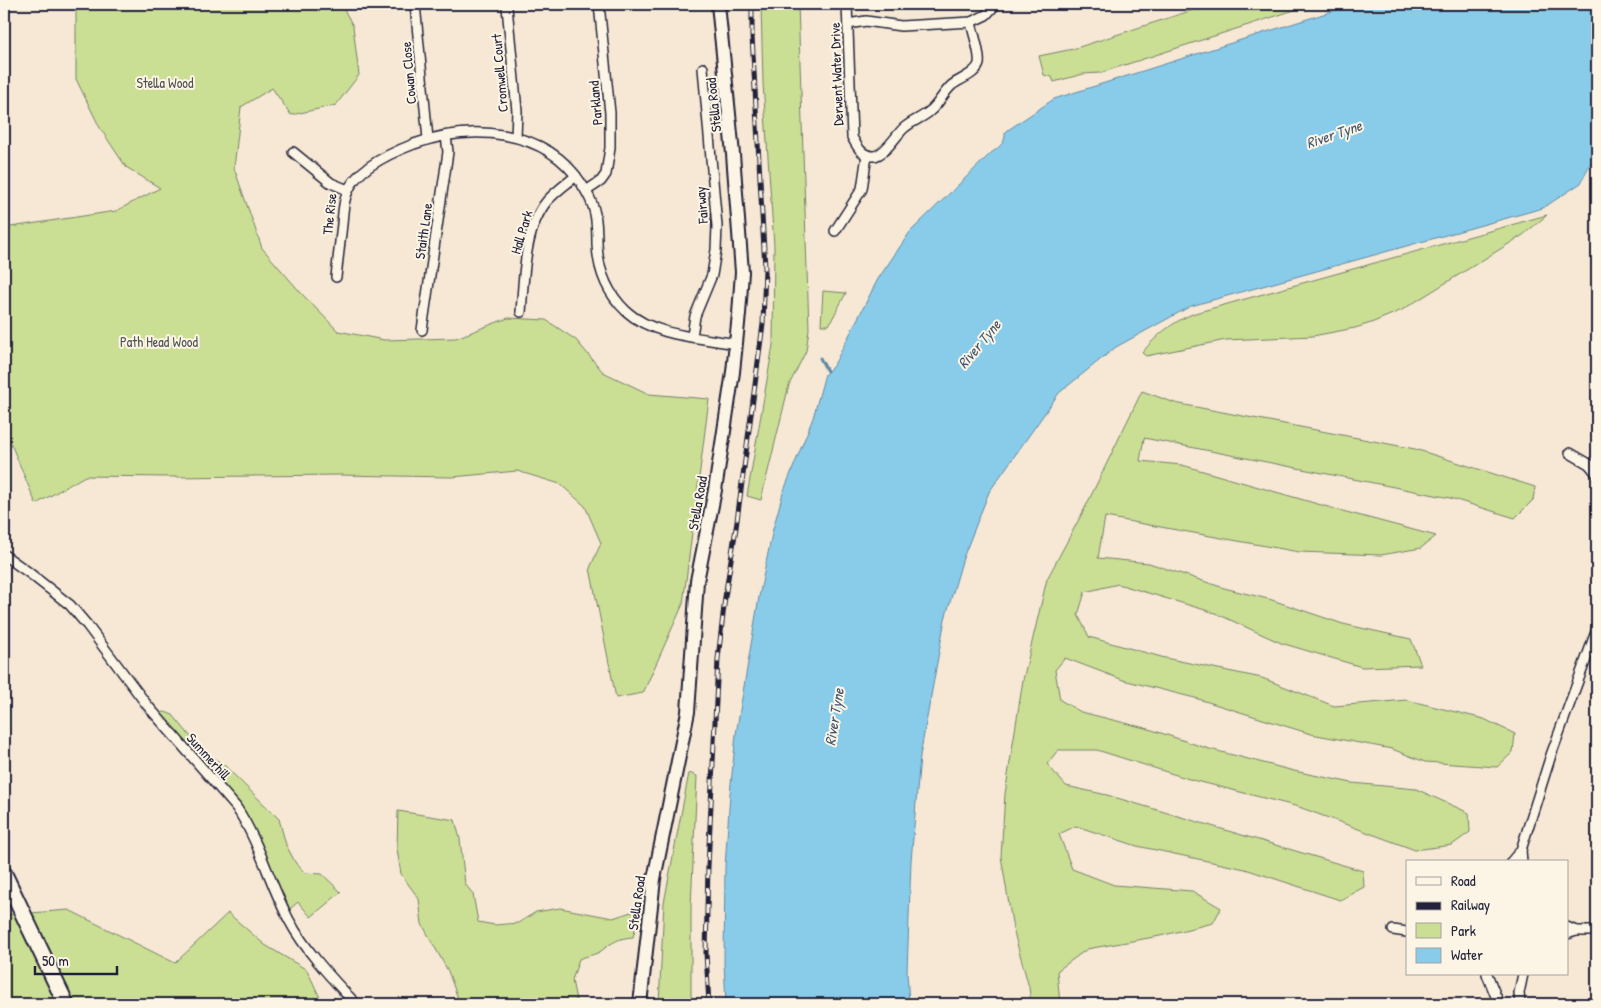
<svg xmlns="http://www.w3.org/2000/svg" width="1601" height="1008" font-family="'Patrick Hand',sans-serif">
<rect width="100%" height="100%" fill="#f6e8d4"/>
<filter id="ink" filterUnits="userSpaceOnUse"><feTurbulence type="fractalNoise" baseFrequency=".02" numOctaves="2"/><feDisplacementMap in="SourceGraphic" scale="10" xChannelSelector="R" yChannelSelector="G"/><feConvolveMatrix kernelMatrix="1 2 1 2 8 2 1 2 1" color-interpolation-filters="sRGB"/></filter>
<g filter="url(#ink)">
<!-- green -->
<g fill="#cadf94" stroke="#768068">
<polygon points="76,4 341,4 353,26 359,75 336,105 291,115 272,88 241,107 234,168 262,248 302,294 338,331 384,340 456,338 508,318 546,320 576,340 603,372 649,394 709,399 683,604 643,693 616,698 590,568 601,543 585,506 560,484 517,471 452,477 338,475 171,477 85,476 36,504 4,427 4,228 116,211 160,188 126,167 100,128 76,79"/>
<polygon points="761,4 798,4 809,329 806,351 789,385 761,500 747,496 773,345 774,246 763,83"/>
<polygon points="1204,4 1313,4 1100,73 1083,74 1054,82 1052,77 1044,75 1039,56 1073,49 1205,6"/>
<path d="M1547,215l-24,20 -121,75 -31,13 -16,5 -42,8 -87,4 -80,16 -4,-3c14,-18 32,-32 53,-40z"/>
<polygon points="823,291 846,293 829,325 821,325"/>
<polygon points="1142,391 1175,403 1415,449 1535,487 1533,500 1515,518 1450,498 1144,438 1140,461 1182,465 1335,509 1436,536 1421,548 1381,555 1299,552 1105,517 1098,558 1149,563 1224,588 1272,600 1343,624 1411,639 1421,665 1362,667 1281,643 1215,613 1118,584 1085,592 1078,615 1089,637 1165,658 1262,678 1334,706 1407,700 1484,719 1515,734 1513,752 1497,767 1425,762 1392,749 1311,734 1195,698 1123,680 1065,658 1055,670 1060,700 1081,712 1149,729 1206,748 1294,771 1352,783 1416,789 1469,813 1470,832 1452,845 1415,850 1299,807 1189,779 1097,750 1058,750 1047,764 1066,786 1107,795 1363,871 1364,887 1340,900 1245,869 1137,846 1076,826 1059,834 1072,869 1114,885 1192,891 1221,908 1213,923 1160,936 1087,949 1057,971 1060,1004 1031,1004 1029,987 1013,929 1001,856 1005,794 1023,680 1047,579 1085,508"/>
<polygon points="165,712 173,715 204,753 223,764 279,819 286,845 295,862 305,873 322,874 341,892 311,917 298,902 290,909 246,813 239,802 213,776 160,713"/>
<polygon points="689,773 697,776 691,906 691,1004 659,1004 664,903"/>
<path d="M398,811l57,9 5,19 5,45 8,10 5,28 17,3 23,-2 18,-11 24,-4 53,10 18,-6 8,3 -6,22c-15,1 -20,5 -32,14 -5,4 -16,5 -22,8l-7,21 4,20 5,4h-121l-12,-33 -26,-47 -3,-25 -18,-25 -4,-25z"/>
<polygon points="69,910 175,963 228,913 265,945 307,970 323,1004 4,1004 4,913 5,915"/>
</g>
<!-- water -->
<path fill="#89ccea" stroke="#6088a4" d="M1355,4h242v147l-2,2 -14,30 -38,25 -352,98 -75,41 -57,46 -70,99 -26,66 -18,61 -25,137 -9,105 -4,111 2,32h-183l-2,-41 1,-96 5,-73 6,-60 23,-137 14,-68 10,-36 30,-75 12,-44 9,-9 44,-86 32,-47 81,-79c7,-5 15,-10 14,-20l3,-3 46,-31z"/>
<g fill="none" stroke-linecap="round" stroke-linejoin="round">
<!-- stream -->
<polyline stroke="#6088a4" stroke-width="3" points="820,358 827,371"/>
<!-- street casing -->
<g stroke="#22223b" stroke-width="12">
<g id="street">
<polyline points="415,4 428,139"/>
<path d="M847,4l5,133c5,9 10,20 22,19 11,-1 22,-21 30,-28 8,-7 18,-10 26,-17 9,-7 13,-18 22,-26 8,-6 24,-11 27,-21 2,-10 -6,-31 -8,-42"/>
<polyline points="507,7 517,111 516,137"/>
<polyline points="848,24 866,21 901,26 971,22 986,15 996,4"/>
<polyline points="293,152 331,183 348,190"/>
<polyline points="586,191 601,181 606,174 610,148 610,113 599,4"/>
<polyline points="835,231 862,189 867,155"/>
<path d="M336,277c2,-18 4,-35 6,-53 1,-11 1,-23 6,-33 9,-23 45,-39 66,-47 57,-20 131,-16 167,39 6,9 12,20 14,31 2,9 2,20 2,30 1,26 9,48 29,67 29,26 74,26 110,33"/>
<path d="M521,312c3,-35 3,-83 26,-111 9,-10 19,-17 29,-25"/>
<polyline points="422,330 448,152 446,136"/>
<polyline points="692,336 695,316 712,275 716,250 717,226 703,68"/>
<polyline points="1570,453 1589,464"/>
<polyline points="1597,466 1589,464 1597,474"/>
<path d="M4,555l24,17 42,33 17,20 60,80 89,102c23,34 34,77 53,113 15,29 45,61 67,84"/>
<polyline points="1511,862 1521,850"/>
<polyline points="1522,862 1521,850 1551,755 1597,629"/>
<polyline points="1567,927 1576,931 1567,934"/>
<polyline points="1393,930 1407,932"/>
<polyline points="1576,931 1597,931"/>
<polyline points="1487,974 1499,1004"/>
<polyline points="1520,1004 1519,993 1523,974"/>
</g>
</g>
<!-- secondary casing -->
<g stroke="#22223b" stroke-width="16">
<polyline id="secondary" points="640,1004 654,879 688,712 697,581 715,490 733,372 739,314 742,272 733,154 718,4"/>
</g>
<!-- primary casing -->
<g stroke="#22223b" stroke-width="19">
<polyline id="primary" points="4,874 66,1004"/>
</g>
<!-- street -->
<use href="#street" stroke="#fcf5e5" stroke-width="9"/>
<!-- secondary -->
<use href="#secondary" stroke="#fcf5e5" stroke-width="12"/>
<!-- primary -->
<use href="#primary" stroke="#fcf5e5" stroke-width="15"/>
<!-- rail casing -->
<g stroke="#22223b" stroke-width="5">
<polyline id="rail" points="709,1004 706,953 708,867 718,659 725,597 736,528 763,324 765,268 752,36 752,4"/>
</g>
<!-- rail -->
<use href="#rail" stroke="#fcf5e5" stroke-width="3" stroke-dasharray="9" stroke-linecap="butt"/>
</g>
</g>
<g text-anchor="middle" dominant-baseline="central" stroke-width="4" stroke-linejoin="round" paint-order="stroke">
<!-- street labels -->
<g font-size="14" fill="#22223b" stroke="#fcf5e5">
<text transform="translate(408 73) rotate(-95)">Cowan Close</text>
<text transform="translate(499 73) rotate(-95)">Cromwell Court</text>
<text transform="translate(836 74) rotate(-92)">Derwent Water Drive</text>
<text transform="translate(595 103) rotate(-95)">Parkland</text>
<text transform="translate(713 105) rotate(-96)">Stella Road</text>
<text transform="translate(701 205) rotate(-95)">Fairway</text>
<text transform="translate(329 214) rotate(-84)">The Rise</text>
<text transform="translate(423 231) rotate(-82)">Staith Lane</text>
<text transform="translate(521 232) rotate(-73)">Hall Park</text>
<text transform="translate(697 503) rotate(-80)">Stella Road</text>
<text transform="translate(209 756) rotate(48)">Summerhill</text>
<text transform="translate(636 903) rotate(-82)">Stella Road</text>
</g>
<!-- park labels -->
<g font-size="14" fill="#4c5151" stroke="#fcf5e5">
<text x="165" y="82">Stella Wood</text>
<text x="159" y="341">Path Head Wood</text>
</g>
<!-- water labels -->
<g font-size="15" font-style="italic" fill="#415570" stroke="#fcf5e5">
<text transform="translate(1334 134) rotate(-19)">River Tyne</text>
<text transform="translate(979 344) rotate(-50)">River Tyne</text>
<text transform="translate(834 717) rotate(-81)">River Tyne</text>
</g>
</g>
<!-- margin -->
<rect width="1601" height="1008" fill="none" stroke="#fcf5e5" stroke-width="20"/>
<rect x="10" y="10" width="1581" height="988" fill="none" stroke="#22223b" stroke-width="2" filter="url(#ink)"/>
<!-- legend -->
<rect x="1406" y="860" width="162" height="115" fill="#fcf5e5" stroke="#a5a1a1"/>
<rect x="1416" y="877" width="25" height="8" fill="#fcf5e5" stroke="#a5a1a1"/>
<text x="1451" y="886" font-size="15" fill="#22223b">Road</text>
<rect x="1416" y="902" width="25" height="8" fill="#22223b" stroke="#a5a1a1"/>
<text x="1451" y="910" font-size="15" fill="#22223b">Railway</text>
<rect x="1416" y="923" width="25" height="15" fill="#cadf94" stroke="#a5a1a1"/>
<text x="1451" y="936" font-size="15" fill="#22223b">Park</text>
<rect x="1416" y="948" width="25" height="15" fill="#89ccea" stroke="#a5a1a1"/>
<text x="1451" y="960" font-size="15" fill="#22223b">Water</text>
<!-- scale -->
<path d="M35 966v8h82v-8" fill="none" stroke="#22223b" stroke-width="2.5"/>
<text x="42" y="966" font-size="15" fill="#22223b" stroke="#fcf5e5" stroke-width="4" paint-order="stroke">50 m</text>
</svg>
